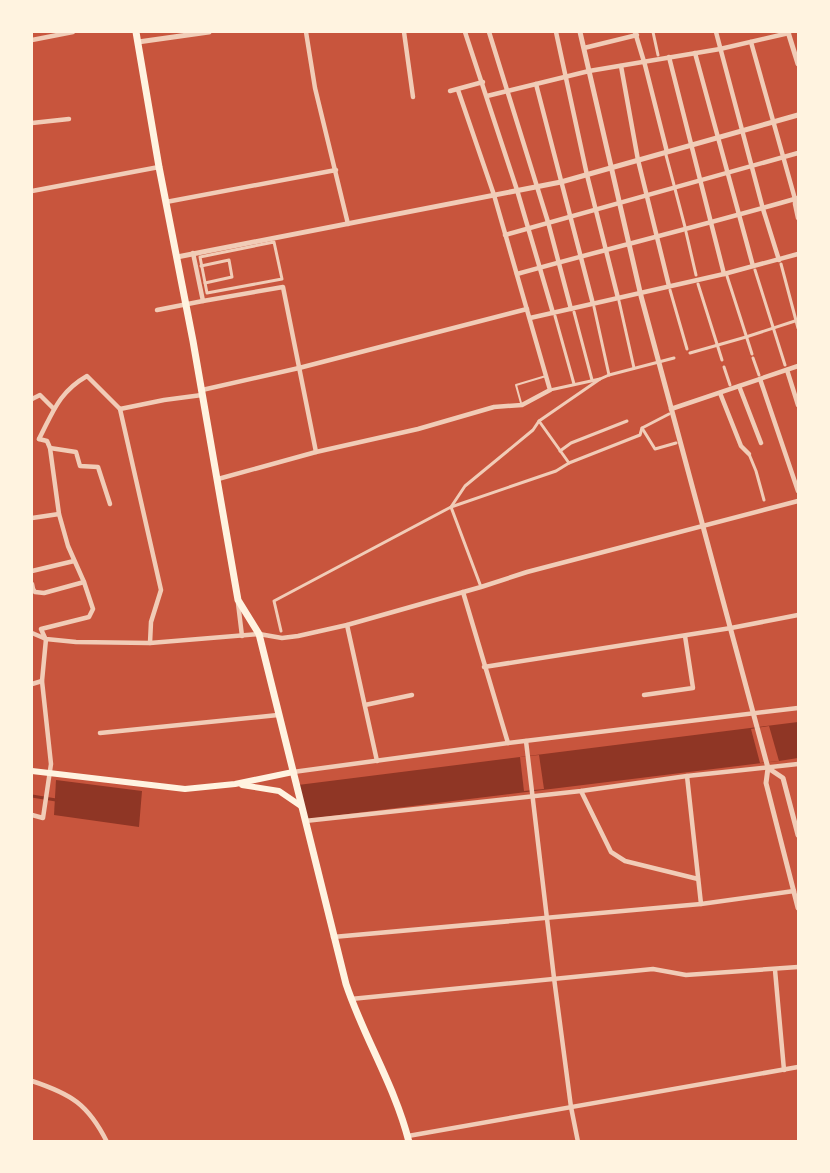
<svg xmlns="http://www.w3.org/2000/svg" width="830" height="1173" font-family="Ubuntu,sans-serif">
<rect width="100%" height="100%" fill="#c8553d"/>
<!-- water -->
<g fill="#8f3625">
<polygon points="798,722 798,758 779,761 307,819 298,785"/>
<polygon points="56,780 142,791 139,827 54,815"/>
</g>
<!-- pier -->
<g fill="#c8553d">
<polygon points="769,726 779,761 760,763 751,729"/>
<polygon points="539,755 544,789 524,791 520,757"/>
</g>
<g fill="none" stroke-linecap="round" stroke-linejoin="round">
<!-- stream -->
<polyline stroke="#8f3625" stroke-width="3" points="32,796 56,800"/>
<!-- service -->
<polyline stroke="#f1ccb7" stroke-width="2" points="521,403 516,385 546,376"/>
<!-- pedestrian -->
<g stroke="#f1ccb7" stroke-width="3">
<polyline points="653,32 658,55"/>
<polyline points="666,155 674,185"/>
<polyline points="675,189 685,227"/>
<polyline points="686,232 696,275"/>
<polygon points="274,242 282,279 207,293 200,257"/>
<polyline points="781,264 798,328"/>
<polyline points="201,266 229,260 232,277 205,283"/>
<polyline points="755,270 785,365"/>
<polyline points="727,276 752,354"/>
<polyline points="698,284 722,360"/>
<polyline points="670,290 687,349"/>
<polyline points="619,301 634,368"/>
<polyline points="594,307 609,375"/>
<polyline points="574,312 592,380"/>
<polyline points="555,316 574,384"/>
<polyline points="690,353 746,337 798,320"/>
<polyline points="753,358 759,375"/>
<polyline points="724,367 730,385"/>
<polyline points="550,390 600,379 609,375 674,358"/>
<polyline points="539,421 569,463"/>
<polyline points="642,428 655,449 676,443"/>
<polyline points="560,451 571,443 627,421"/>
<polyline points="749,454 756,471 764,500"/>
<polyline points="481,587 451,507 556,471 569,463 640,435 642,428 669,414"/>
<polyline points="281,631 274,601 451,507 465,486 533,430 539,421 600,379"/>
</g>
<!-- minor -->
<g stroke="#f1ccb7" stroke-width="4.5">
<polyline points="306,32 315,88 348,224"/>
<polyline points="404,32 413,97"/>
<polyline points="465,32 517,190 553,313"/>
<polyline points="489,32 548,222 571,309"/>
<polyline points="556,32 587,175 618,298"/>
<polyline points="635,32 645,65 667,152"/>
<polyline points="716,32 763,209 779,260"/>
<polyline points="32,40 73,32"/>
<polyline points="751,42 795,199 795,204 798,218"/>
<polyline points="584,48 637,35"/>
<polyline points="695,53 753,266"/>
<polyline points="669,57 724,274"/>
<polyline points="621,66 638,160 669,286"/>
<polyline points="536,84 593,304"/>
<polyline points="450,91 483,82"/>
<polyline points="487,96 589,71 720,49 789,33"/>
<polyline points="32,123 69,119"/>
<polyline points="32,191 159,167"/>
<polyline points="166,202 336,170"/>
<polyline points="505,235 798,153"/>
<polyline points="193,253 203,301 283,287 316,452"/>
<path d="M517,274c93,-26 188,-49 281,-76"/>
<polyline points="157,310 203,301"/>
<polyline points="530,318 724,274 798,254"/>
<polyline points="787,370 798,405"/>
<polyline points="760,379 798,491"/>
<polyline points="739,386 761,443"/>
<polyline points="202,390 299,368 527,309"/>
<polyline points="720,393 741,446 749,454"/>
<polyline points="32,399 40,395 54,409"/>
<polyline points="120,409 161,590 151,622 150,643"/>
<polyline points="671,409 798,366"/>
<polyline points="39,439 47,441 50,448 59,514 68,546 84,582 93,609 89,617 41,629 45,638"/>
<path d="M39,439c14,-27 20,-47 48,-63l33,33 44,-9 38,-5"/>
<polyline points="50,448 76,452 80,466 98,467 110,504"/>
<polyline points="218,479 316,452 418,429 494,407 522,405 550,390 494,195 458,90"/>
<polyline points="32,518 59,514"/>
<polyline points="32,571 74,561"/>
<polyline points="32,584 33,589 35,592 44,593 84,582"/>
<polyline points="463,592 508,743"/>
<polyline points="238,603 242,636"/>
<polyline points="347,625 377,761"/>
<polyline points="32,633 46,639 76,642 150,643 259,634 282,638 298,636 347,625 481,587 527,572 798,501"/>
<polyline points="484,667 731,628 798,615"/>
<polyline points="32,684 42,681"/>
<polyline points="644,695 693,688 685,636"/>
<polyline points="365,705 412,695"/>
<polyline points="100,733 278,715"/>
<polyline points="526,741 554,978 571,1107 578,1142"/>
<polyline points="293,772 508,743 798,708"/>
<polyline points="687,776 701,904"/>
<polyline points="581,791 611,852 625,861 698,879"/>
<polyline points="32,815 43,818 51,764 42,681 46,639"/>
<polyline points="305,821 581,791 687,776 798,764"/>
<polyline points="333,937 701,904 794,891"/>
<polyline points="775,970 784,1070"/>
<polyline points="351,999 653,969 686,975 798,967"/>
<path d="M32,1081c39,13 56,23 75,61"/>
<polyline points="408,1136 798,1067"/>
</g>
<!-- tertiary -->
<g stroke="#f1ccb7" stroke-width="5">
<polyline points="580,32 641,296 768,768 766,783 798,908"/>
<polyline points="788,32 798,64"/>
<polyline points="138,42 209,32"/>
<polyline points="177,257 561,182 798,115"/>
<polyline points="768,768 783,778 798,835"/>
</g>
<!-- secondary -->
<g stroke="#fff3e0" stroke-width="6">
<polyline points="32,771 185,789 235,784 293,772"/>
<polyline points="242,785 279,791 301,806"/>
</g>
<!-- primary -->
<path stroke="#fff3e0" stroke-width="7" d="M136,32l23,135 34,174 45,259 21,34 87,350c18,54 49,102 63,158"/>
</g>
<!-- border -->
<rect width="830" height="1173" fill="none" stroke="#fff3e0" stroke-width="66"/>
</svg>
